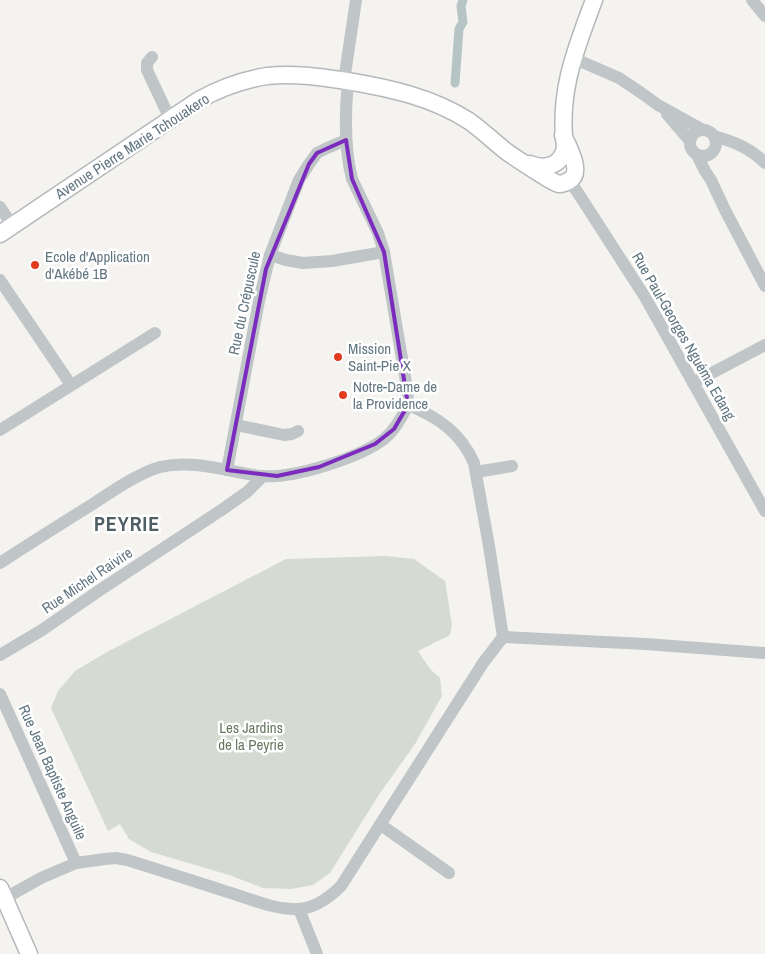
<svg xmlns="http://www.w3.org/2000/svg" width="765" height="954" font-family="'Archivo Narrow',sans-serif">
<rect width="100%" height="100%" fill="#f4f3ef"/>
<!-- green -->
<polygon fill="#d5dbd0" points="386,556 414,559 445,581 452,625 450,635 418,651 430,669 440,678 442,696 415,744 378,796 330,873 313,885 291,889 263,888 229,875 151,852 129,839 120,824 108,831 51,708 58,691 75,671 107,652 286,559"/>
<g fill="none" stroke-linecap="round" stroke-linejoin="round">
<!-- canal -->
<polyline stroke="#b6c4c6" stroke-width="9" points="455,83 459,29 463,22 461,6 463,0"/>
<!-- major casing -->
<g stroke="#b3b8bb" stroke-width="19">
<g id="major">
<path d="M530,164c15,6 31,2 35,-16 -7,-56 10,-97 29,-148"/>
<path d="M0,234l199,-134c21,-12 44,-20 68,-24 27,-3 53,1 80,5 42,7 85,16 122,40 13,9 25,21 38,31 10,7 21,14 32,21 5,3 13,9 20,11 3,0 8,-2 11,-4 13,-8 -2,-34 -7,-45"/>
<polyline points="0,888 29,954"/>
</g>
</g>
<!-- minor -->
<g stroke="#c0c5c7" stroke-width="12">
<polyline points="752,0 765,16"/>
<polyline points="152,57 147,63 147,70 170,119"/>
<polyline points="573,58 619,78 640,92 658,105 703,130"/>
<polyline points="344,81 356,0"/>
<path d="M348,81c-3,33 -4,66 4,98l26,54 6,19 23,136 1,17"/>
<polyline points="667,114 690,141"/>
<circle cx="703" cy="143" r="13"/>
<path d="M714,136c20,6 35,11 51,27"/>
<polyline points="697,155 705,171 711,180 725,210 765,286"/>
<polyline points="569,180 580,196 645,297 765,511"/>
<polyline points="0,207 12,225"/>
<polyline points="270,255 286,260 303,263 332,261 384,252"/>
<polyline points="0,280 71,385"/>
<polyline points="693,383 765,345"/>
<polyline points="236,425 284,435 292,434 298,431"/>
<polyline points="0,430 155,333"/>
<polyline points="227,470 259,301 270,255 299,180 309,164 317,153 327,148 346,140"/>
<polyline points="476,472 512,466"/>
<path d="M0,563c32,-21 64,-41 96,-61 18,-12 43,-29 64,-35 34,-8 68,5 101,9 32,3 98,-18 123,-37 11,-9 17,-21 24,-34"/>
<polyline points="503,637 646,644 765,653"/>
<polyline points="0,655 42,630 100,590 223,509 247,492 263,476"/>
<polyline points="0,694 76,863"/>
<polyline points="381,825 449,873"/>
<path d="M0,901l41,-23 35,-15 29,-4 11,-1 11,2c36,11 72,23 107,34 19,6 40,15 60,15 18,1 35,-11 47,-23l142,-223 20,-26 -14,-91 -15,-83c-13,-30 -36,-46 -66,-58"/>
<polyline points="299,909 317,954"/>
</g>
<!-- major -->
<use href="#major" stroke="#fff" stroke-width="16"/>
</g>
<!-- marked area -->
<path fill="none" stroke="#7b2cbf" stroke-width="4" stroke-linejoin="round" d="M346,140l6,39 32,73 24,153 -14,24 -19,15 -56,23 -42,9 -50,-6 39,-201 43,-105 8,-11z"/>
<!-- markers -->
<g fill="#e33a20" stroke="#fff" stroke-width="2">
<circle cx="35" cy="265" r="5"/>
<circle cx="338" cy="357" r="5"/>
<circle cx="343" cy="395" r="5"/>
</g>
<g text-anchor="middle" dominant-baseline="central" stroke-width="5" stroke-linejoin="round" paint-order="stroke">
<!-- street labels -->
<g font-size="15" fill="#627681" stroke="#fff">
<text transform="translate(132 146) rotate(-33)">Avenue Pierre Marie Tchouakero</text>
<text transform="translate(244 303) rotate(-78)">Rue du Crépuscule</text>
<text transform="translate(684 336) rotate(60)">Rue Paul-Georges Nguéma Edang</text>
<text transform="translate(87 580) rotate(-34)">Rue Michel Raivire</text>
<text transform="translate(53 772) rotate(66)">Rue Jean Baptiste Anguile</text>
</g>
<!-- poi labels -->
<g font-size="15" fill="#627681" stroke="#fff" text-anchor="start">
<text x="45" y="256">Ecole d'Application<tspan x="45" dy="17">d'Akébé 1B</tspan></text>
<text x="348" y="348">Mission<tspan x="348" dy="17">Saint-Pie X</tspan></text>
<text x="353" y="386">Notre-Dame de<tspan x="353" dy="17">la Providence</tspan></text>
</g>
<!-- park labels -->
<g font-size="15" fill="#687861" stroke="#fff">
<text x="251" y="727">Les Jardins<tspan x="251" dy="17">de la Peyrie</tspan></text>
</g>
<!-- district labels -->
<g font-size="20" font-weight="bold" letter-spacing="1" fill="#505e66" stroke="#fff">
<text x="127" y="523">PEYRIE</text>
</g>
</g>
</svg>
